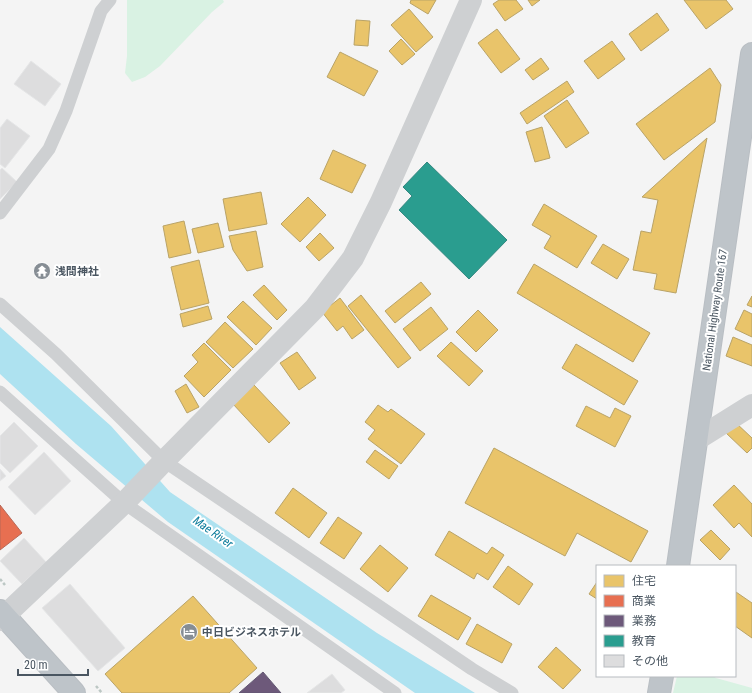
<svg xmlns="http://www.w3.org/2000/svg" width="752" height="693" font-family="'Roboto Condensed','Noto Sans JP',sans-serif">
<rect width="100%" height="100%" fill="#f4f4f4"/>
<!-- green -->
<g fill="#d9f2e3">
<polygon points="127,0 223,0 224,2 212,12 160,66 145,77 132,82 125,73 127,56"/>
<polygon points="677,676 713,676 716,678 752,688 752,693 673,693"/>
</g>
<!-- water -->
<polygon fill="#aee2f0" points="0,327 111,426 170,492 377,633 475,693 415,693 168,522 76,444 0,374"/>
<!-- homes -->
<g fill="#e9c46a" stroke="#b9a367">
<polygon points="411,0 436,0 428,14 410,3"/>
<polygon points="499,0 516,0 523,9 505,21 493,4"/>
<polygon points="528,0 540,0 532,6"/>
<polygon points="684,0 726,0 733,9 706,29"/>
<polygon points="409,9 433,37 416,52 391,25"/>
<polygon points="657,13 669,30 641,51 629,34"/>
<polygon points="356,20 370,21 368,46 354,45"/>
<polygon points="497,29 520,59 501,73 478,43"/>
<polygon points="401,39 415,54 402,65 389,51"/>
<polygon points="612,41 625,59 598,79 584,61"/>
<polygon points="340,52 378,71 364,96 327,77"/>
<polygon points="541,58 549,69 533,80 525,70"/>
<polygon points="710,68 721,85 715,122 664,160 636,124"/>
<polygon points="567,81 574,92 527,124 520,113"/>
<polygon points="567,100 589,133 566,148 544,116"/>
<polygon points="542,127 550,158 535,162 526,132"/>
<polygon points="707,138 676,293 654,289 657,274 633,270 641,231 651,233 658,200 642,197"/>
<polygon points="333,150 366,165 352,193 320,179"/>
<polygon points="261,192 267,224 229,231 223,199"/>
<polygon points="308,197 326,215 300,242 281,224"/>
<polygon points="544,204 597,236 577,268 544,248 551,236 532,225"/>
<polygon points="184,221 191,253 169,258 163,226"/>
<polygon points="218,223 224,247 198,253 192,229"/>
<polygon points="256,231 263,267 247,271 233,250 229,236"/>
<polygon points="320,233 334,248 319,261 306,247"/>
<polygon points="603,244 629,259 617,279 591,263"/>
<polygon points="199,260 209,303 181,310 171,267"/>
<polygon points="534,264 650,333 633,362 517,293"/>
<polygon points="421,282 431,294 395,323 385,311"/>
<polygon points="264,285 287,310 277,320 253,295"/>
<polygon points="361,295 411,358 398,368 348,306"/>
<polygon points="752,296 752,307 747,305"/>
<polygon points="340,298 364,330 352,339 343,326 337,331 322,312"/>
<polygon points="243,301 272,328 256,345 227,317"/>
<polygon points="208,306 212,319 183,327 180,314"/>
<polygon points="431,307 448,329 420,351 403,329"/>
<polygon points="478,310 498,330 476,352 456,332"/>
<polygon points="744,310 752,314 752,337 735,329"/>
<polygon points="225,322 253,349 233,368 206,342"/>
<polygon points="733,337 752,345 752,366 726,356"/>
<polygon points="451,342 483,371 469,386 437,356"/>
<polygon points="204,343 231,370 204,397 184,376 198,362 192,355"/>
<polygon points="576,344 638,381 624,405 562,368"/>
<polygon points="297,352 316,378 299,390 280,363"/>
<polygon points="186,384 199,407 187,413 175,391"/>
<polygon points="254,385 290,423 269,443 233,404"/>
<polygon points="378,405 388,412 391,409 425,434 401,464 368,439 375,430 365,422"/>
<polygon points="586,406 610,418 615,408 631,416 615,447 576,426"/>
<polygon points="735,422 752,438 752,448 747,453 725,432"/>
<polygon points="494,448 648,531 631,562 577,533 565,556 465,503"/>
<polygon points="375,450 398,466 389,479 366,462"/>
<polygon points="734,485 752,504 752,537 739,523 734,528 713,505"/>
<polygon points="293,488 327,513 309,538 275,513"/>
<polygon points="338,517 362,533 344,559 320,543"/>
<polygon points="711,530 730,549 720,560 700,540"/>
<polygon points="449,531 487,554 492,547 504,555 488,580 477,573 474,579 435,555"/>
<polygon points="380,545 408,568 388,592 360,569"/>
<polygon points="508,566 533,584 519,605 493,587"/>
<polygon points="597,582 597,599 589,594"/>
<polygon points="736,592 752,603 752,638 735,626"/>
<polygon points="431,595 471,618 458,640 418,616"/>
<polygon points="193,596 257,668 229,693 122,693 105,674"/>
<polygon points="477,624 512,644 502,663 466,644"/>
<polygon points="556,647 581,670 563,689 538,667"/>
</g>
<!-- shops -->
<polygon fill="#e76f51" stroke="#b86856" points="0,505 22,533 0,550"/>
<!-- offices -->
<polygon fill="#6d597a" stroke="#625872" points="263,672 281,693 239,693"/>
<!-- schools -->
<polygon fill="#2a9d8f" stroke="#348881" points="427,162 507,240 469,279 399,210 412,196 403,187"/>
<!-- building -->
<g fill="#ddddde" stroke="#e5e6e7">
<polygon points="31,61 61,84 45,106 14,84"/>
<polygon points="7,119 30,136 5,168 0,164 0,128"/>
<polygon points="2,168 17,182 0,199 0,170"/>
<polygon points="14,422 38,446 10,473 0,463 0,436"/>
<polygon points="44,452 71,481 35,515 8,487"/>
<polygon points="0,469 6,476 0,481"/>
<polygon points="24,538 46,562 22,584 0,561"/>
<polygon points="70,584 125,648 98,671 42,608"/>
<polygon points="332,674 345,690 341,693 307,693"/>
</g>
<g fill="none" stroke-linecap="round" stroke-linejoin="round">
<!-- highway casing -->
<g stroke="#b9bec3" stroke-width="24">
<g id="highway">
<polyline points="678,566 752,54"/>
<polyline points="0,611 74,693"/>
<polyline points="659,693 662,676"/>
</g>
</g>
<!-- path -->
<g stroke="#bcc7c4" stroke-width="2.5" stroke-dasharray="3 2" stroke-linecap="butt">
<polyline points="0,579 5,585"/>
<polyline points="96,686 102,693"/>
</g>
<!-- lane -->
<g stroke="#ced0d2" stroke-width="13">
<polyline points="0,213 49,149 66,111 101,11 110,0"/>
<polyline points="0,304 56,354 164,461 472,669 512,693"/>
<polyline points="0,392 124,503 395,693"/>
</g>
<!-- street -->
<g stroke="#ced0d2" stroke-width="22">
<polyline points="696,440 752,405"/>
<polyline points="0,620 124,503 164,461 315,308 353,258 381,202 471,0"/>
</g>
<!-- highway -->
<use href="#highway" stroke="#bec4c9" stroke-width="22"/>
</g>
<!-- icons -->
<defs>
<g id="temple-disc" transform="scale(0.9)"><circle r="9.5" fill="#868d94" stroke="#fff"/><path d="M0-6L5-2H3V0L6.5 2.5H4V6H1.5V3h-3V6H-4V2.5H-6.5L-3 0V-2H-5Z" fill="#fff"/></g>
<g id="hotel-disc" transform="scale(0.9)"><circle r="9.5" fill="#868d94" stroke="#fff"/><path d="M-6-4.5h1.5V1H6V5H4.5V3h-9V5H-6ZM-4 0a1.8 1.8 0 1 1 3.6 0ZM.5 0V-2.5h3Q6-2.5 6 0Z" fill="#fff"/></g>
</defs>
<g fill-rule="evenodd">
<use href="#temple-disc" x="42" y="271"/>
<use href="#hotel-disc" x="189" y="632"/>
</g>
<g text-anchor="middle" dominant-baseline="central" stroke-width="4" stroke-linejoin="round" paint-order="stroke">
<!-- poi labels -->
<g font-size="11" font-weight="bold" fill="#4a5661" stroke="#fff" text-anchor="start">
<text x="55" y="271">浅間神社</text>
<text x="202" y="632">中日ビジネスホテル</text>
</g>
<!-- street labels -->
<g font-size="11" fill="#4a5661" stroke="#fff">
<text transform="translate(715 310) rotate(-82)">National Highway Route 167</text>
</g>
<!-- water labels -->
<g font-size="12" font-style="italic" fill="#0c7c9b" stroke="#fff">
<text transform="translate(213 532) rotate(35)">Mae River</text>
</g>
</g>
<!-- legend -->
<rect x="596" y="565" width="140" height="112" fill="#ffffff" stroke="#b7bbc0"/>
<rect x="604" y="575" width="20" height="12" fill="#e9c46a" stroke="#b7bbc0"/>
<text x="632" y="585" font-size="12" fill="#4a5661">住宅</text>
<rect x="604" y="595" width="20" height="12" fill="#e76f51" stroke="#b7bbc0"/>
<text x="632" y="605" font-size="12" fill="#4a5661">商業</text>
<rect x="604" y="615" width="20" height="12" fill="#6d597a" stroke="#b7bbc0"/>
<text x="632" y="625" font-size="12" fill="#4a5661">業務</text>
<rect x="604" y="635" width="20" height="12" fill="#2a9d8f" stroke="#b7bbc0"/>
<text x="632" y="645" font-size="12" fill="#4a5661">教育</text>
<rect x="604" y="655" width="20" height="12" fill="#ddddde" stroke="#b7bbc0"/>
<text x="632" y="665" font-size="12" fill="#4a5661">その他</text>
<!-- scale -->
<path d="M18 669v6h70v-6" fill="none" stroke="#4a5661" stroke-width="2"/>
<text x="24" y="669" font-size="12" fill="#4a5661" stroke="#ffffff" stroke-width="3" paint-order="stroke">20 m</text>
</svg>
